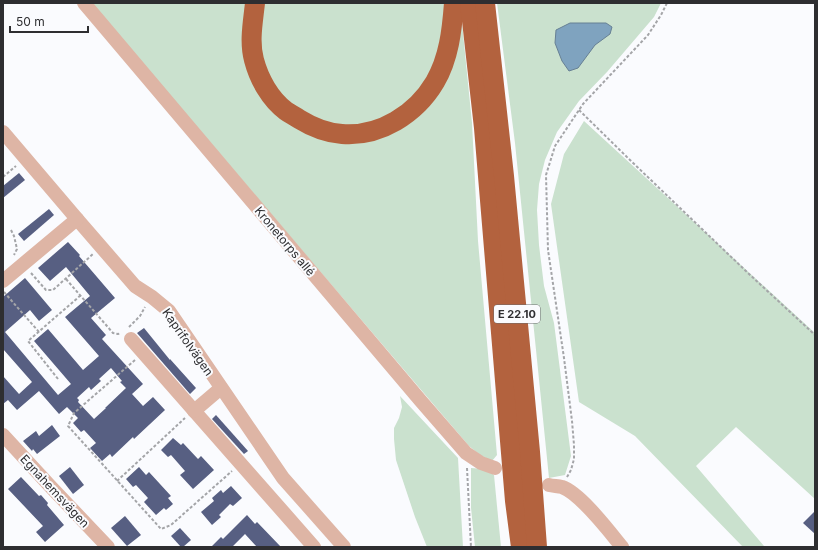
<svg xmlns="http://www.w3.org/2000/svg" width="818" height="550" font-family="Inter,sans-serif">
<rect width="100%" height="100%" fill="#fafbfe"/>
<!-- green -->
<g fill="#cae1ce">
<polygon points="91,3 249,3 248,57 312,134 413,117 460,3 472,123 478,241 497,455 492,461 480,455 469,446"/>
<polygon points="264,3 448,3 445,38 420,95 379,123 335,128 282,99 260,58 261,11"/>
<polygon points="497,3 661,3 654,17 607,72 579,101 557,132 545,160 539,184 537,210 539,245 544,286 554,323 571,456 565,475 549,478 515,143"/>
<polygon points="584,121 815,333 815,499 736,427 696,466 764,546 762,547 743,547 635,436 579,402 551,204 564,154"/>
<polygon points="400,396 458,458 463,547 427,547 415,517 396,460 394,439 394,428 399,418 402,407"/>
<polygon points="471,468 485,469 494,475 501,547 475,547 471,508"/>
</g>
<!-- water -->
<polygon fill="#7fa3bf" stroke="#678094" points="570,23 606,23 612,27 610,34 595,45 578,68 569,71 562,61 555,43 556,30"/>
<!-- building -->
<g fill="#575f82" fill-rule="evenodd">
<polygon points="19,173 25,180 3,198 3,186"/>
<polygon points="49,209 54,215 24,241 18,234"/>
<path d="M68,242l12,13 -1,1 36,42 -24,20 15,17 -4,4 41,45 -11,10 11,12 10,-9 12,13 -31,29 -1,-2 -21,20 -2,-3 -8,7 -12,-13 6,-5 -12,-13 -3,2 -8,-9 5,-5 -11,-11 -8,7 -20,-23 -22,19 -9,-10 -5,4v-28l16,18 13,-12 -29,-33v-52l22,-19 27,32 -13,11 -9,-11 -25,22 53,63 13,-11 -37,-43 14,-12 35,41 16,-14 -34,-39 25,-21 -24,-29 -16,14 -12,-13zM111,368l11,13 -2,1 6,6 -21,20h1l-12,11 -16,-17 1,-2 -2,-2 12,-11 2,3 10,-9 -2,-2z"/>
<polygon points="144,328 170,360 170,359 196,388 190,394 137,333"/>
<polygon points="216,415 248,451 244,454 212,419"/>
<polygon points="52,425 60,436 37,454 33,449 32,451 23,441 36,431 39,436"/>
<polygon points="173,438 181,445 183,443 198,459 201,456 214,470 193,489 180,475 185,471 171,455 168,457 161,450"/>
<polygon points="70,467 84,485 73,494 59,476"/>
<polygon points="139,467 146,475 149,472 171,496 168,498 173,504 166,510 164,508 156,515 144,502 148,498 136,485 133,487 126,479"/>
<polygon points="21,477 39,496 41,495 48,503 47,505 64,525 45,542 36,532 43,526 8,489"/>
<polygon points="231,486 242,498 233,506 230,504 219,515 221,517 212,525 201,512 214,501 212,498 221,490 223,493"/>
<polygon points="815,511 815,534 803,523"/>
<polygon points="247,515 255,524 257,522 281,547 257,547 245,534 232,547 211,547 221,537 223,539"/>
<polygon points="125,516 141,535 127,546 111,528"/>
<polygon points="180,528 191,540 183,547 181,547 171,536"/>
</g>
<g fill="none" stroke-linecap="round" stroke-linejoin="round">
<!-- path -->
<g stroke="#a4a5a8" stroke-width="2" stroke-dasharray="3 2" stroke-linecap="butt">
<polyline points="579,110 630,160 749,274 815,335"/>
<polyline points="3,177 16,166"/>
<polyline points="11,230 14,236 17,249 14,255"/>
<polyline points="31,273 46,290 53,290 93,254"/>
<polyline points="66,279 113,333 118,334 121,333"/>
<polyline points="4,292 39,332"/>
<polyline points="129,327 140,316 145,307"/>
<polyline points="135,360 74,413 68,426 161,529 171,525 232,471"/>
<polyline points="58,379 28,341 81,295"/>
<polyline points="467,468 471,547"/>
<polyline points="567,477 571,470 574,459 574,445 572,421 564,358 548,250 546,175 555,146 583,104 648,35 661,15 667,3"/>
<polyline points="117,481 185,418"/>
</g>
<!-- minor -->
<g stroke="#deb5a5" stroke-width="14">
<polyline points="84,3 420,400 466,453 481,463 495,468"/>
<polyline points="3,132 77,219 135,286 152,297 169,311 283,478 344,547"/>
<polyline points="3,281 77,219"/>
<polyline points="131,339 314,547"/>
<polyline points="194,411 221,388"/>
<polyline points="3,435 50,486 108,547"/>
<path d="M549,485c4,1 9,1 13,2 18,6 47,44 60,60"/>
</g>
<!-- highway -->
<g stroke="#b3623e" stroke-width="20">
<path d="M255,3c-2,19 -6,39 -1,57 5,19 16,39 32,51 4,3 9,5 13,8 13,8 27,14 43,15 38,3 74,-20 93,-52 14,-24 17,-52 19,-79"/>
<polyline points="470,3 484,128 515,501 521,547"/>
<polyline points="485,3 504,176 530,452 537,547"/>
</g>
</g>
<g text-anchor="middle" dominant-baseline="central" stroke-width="4" stroke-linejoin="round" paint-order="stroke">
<!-- shield labels -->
<rect fill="#fafbfe" stroke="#6b6c6e" stroke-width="1" x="494" y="305" width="46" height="18" rx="3"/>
<g font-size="11" font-weight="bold" fill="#2e2e31">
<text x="517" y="314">E 22.10</text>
</g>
<!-- street labels -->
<g font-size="12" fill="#2e2e31" stroke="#fafbfe">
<text transform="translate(285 241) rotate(50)">Kronetorps allé</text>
<text transform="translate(188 342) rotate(55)">Kaprifolvägen</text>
<text transform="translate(55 491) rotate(47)">Egnahemsvägen</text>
</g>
</g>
<!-- border -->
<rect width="818" height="550" fill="none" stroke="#2e2e31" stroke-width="8"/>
<!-- scale -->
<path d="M10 26v6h78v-6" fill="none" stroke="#2e2e31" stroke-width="2"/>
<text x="16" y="26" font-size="12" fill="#2e2e31" stroke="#fafbfe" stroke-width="3" paint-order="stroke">50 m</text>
</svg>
